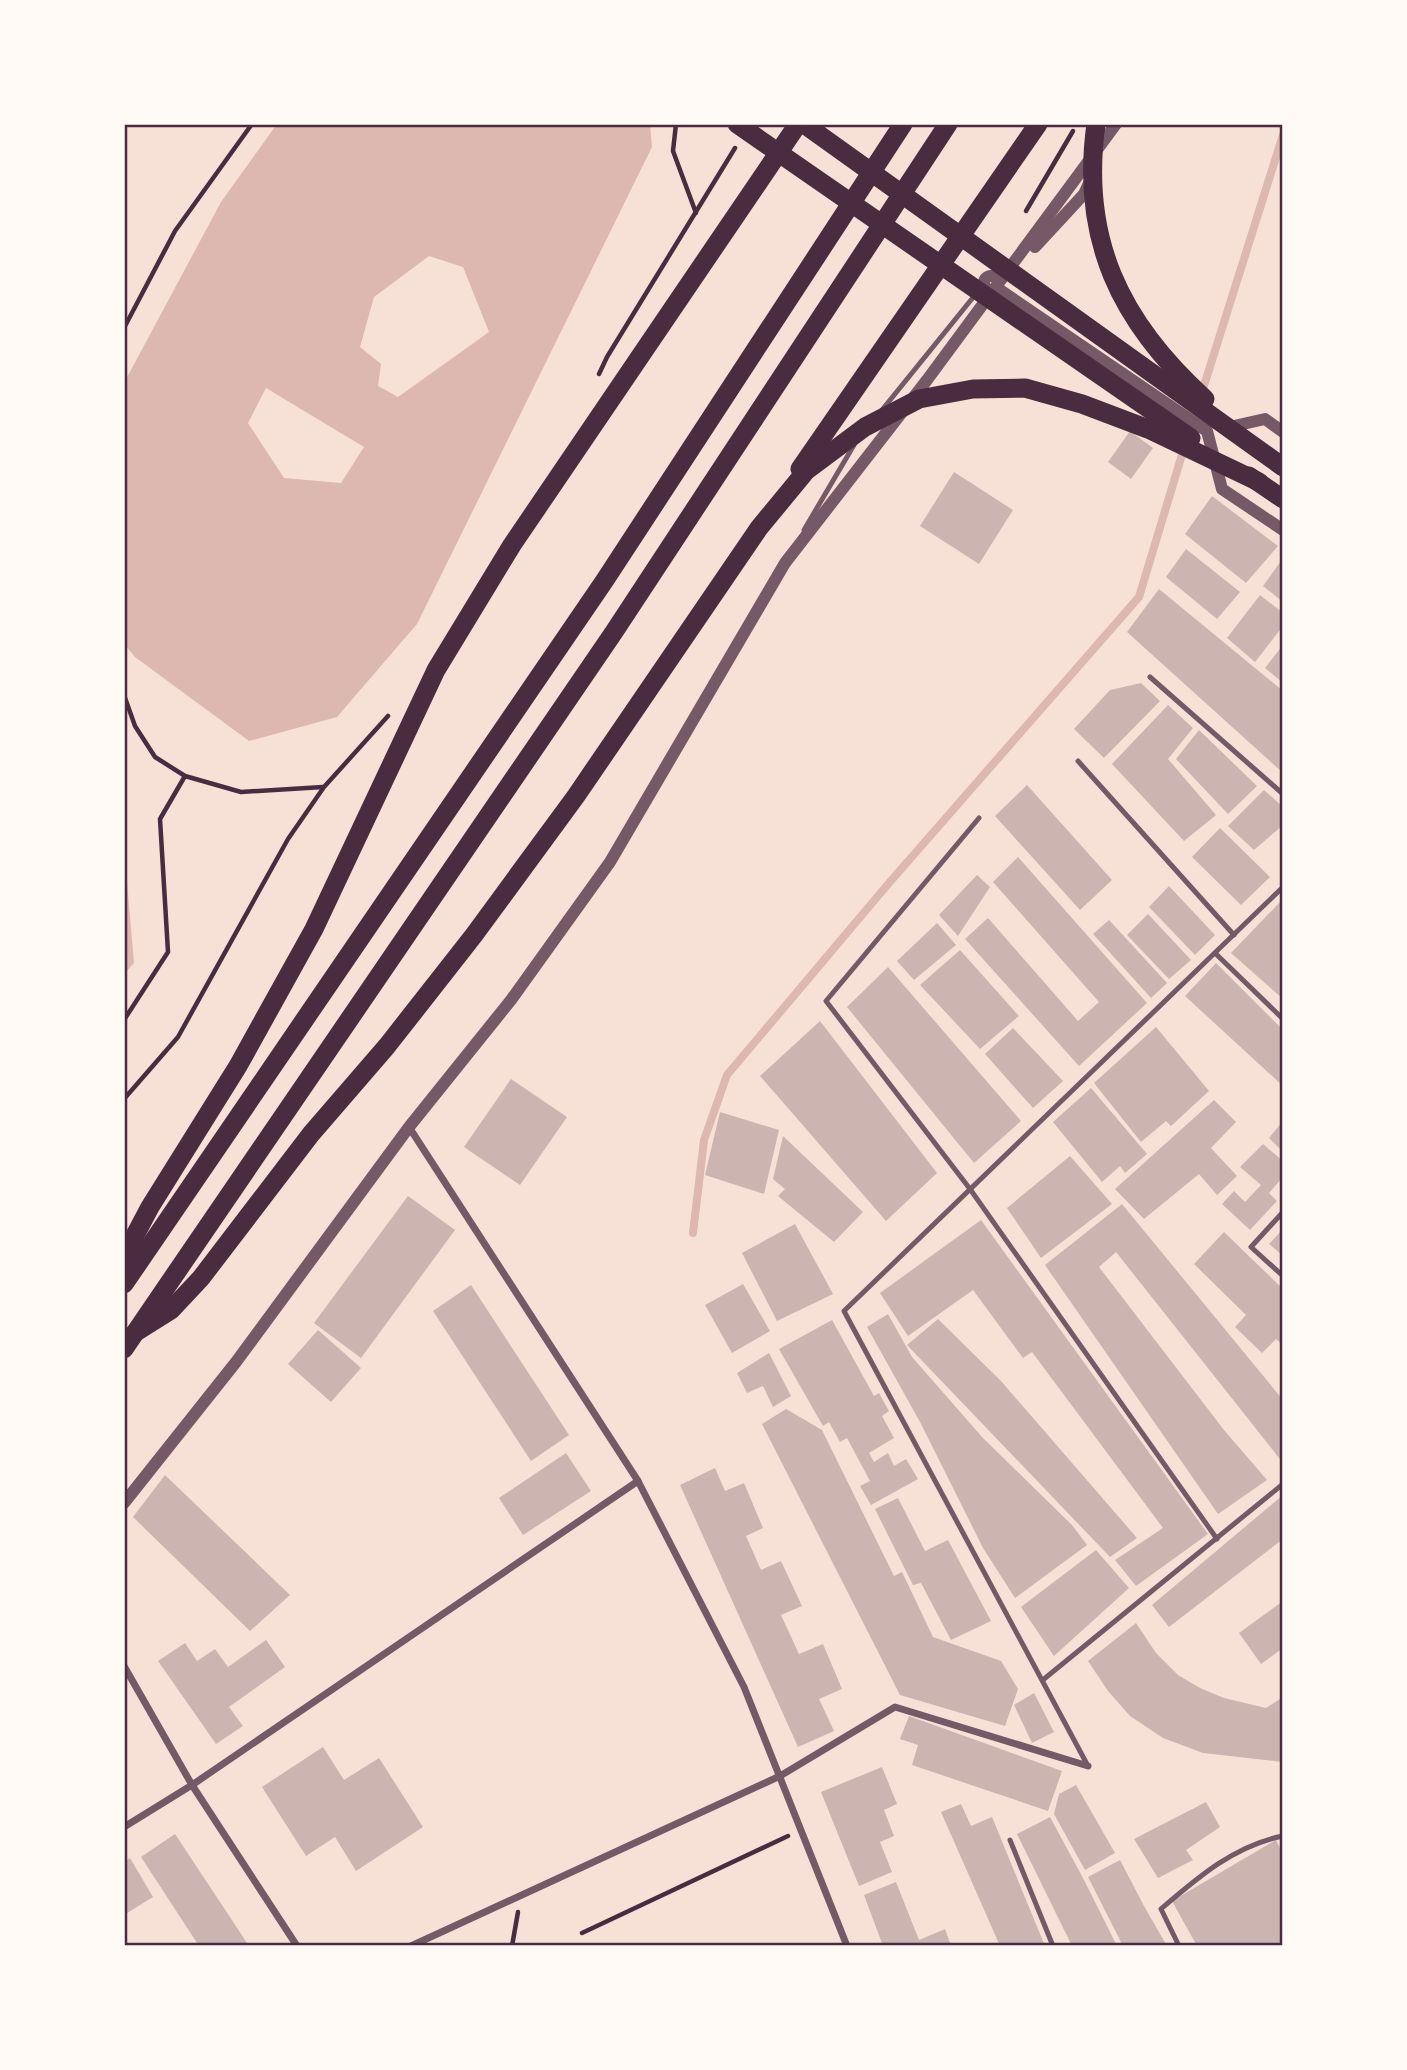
<svg xmlns="http://www.w3.org/2000/svg" width="1407" height="2070" font-family="Quicksand,sans-serif">
<rect width="100%" height="100%" fill="#f7e1d7"/>
<!-- water -->
<g fill="#dcb8b0" fill-rule="evenodd">
<path d="M277,124h373l2,23 -235,477 -80,93 -88,24 -114,-84 -11,-13v-261l97,-181zM429,256l34,11 26,65 -91,65 -20,-11 3,-22 -21,-17 14,-50zM266,388l98,59 -23,36 -57,-5 -36,-55z"/>
<polygon points="124,847 134,963 124,974"/>
</g>
<g fill="none" stroke-linecap="round" stroke-linejoin="round">
<!-- stream -->
<g stroke="#dcb8b0" stroke-width="8">
<polyline points="1202,392 1283,135"/>
<polyline points="693,1233 704,1140 727,1075 889,883 1139,597 1184,448"/>
</g>
</g>
<!-- building -->
<g fill="#ccb4b1">
<polygon points="1130,431 1153,448 1131,479 1108,462"/>
<polygon points="954,472 1013,510 979,564 920,526"/>
<polygon points="1212,496 1278,546 1246,583 1185,534"/>
<polygon points="1186,549 1240,592 1217,619 1166,577"/>
<polygon points="1283,558 1283,602 1263,586"/>
<polygon points="1159,589 1283,691 1283,773 1127,632"/>
<polygon points="1260,595 1283,613 1283,626 1255,662 1227,638"/>
<polygon points="1283,645 1283,683 1265,668"/>
<polygon points="1141,683 1160,701 1104,758 1074,729 1110,690"/>
<polygon points="1168,705 1193,728 1168,759 1216,815 1184,841 1112,764"/>
<polygon points="1199,730 1257,786 1228,814 1176,759"/>
<polygon points="1027,785 1112,880 1080,910 995,816"/>
<polygon points="1264,790 1283,807 1283,825 1254,850 1228,826"/>
<polygon points="1220,828 1270,877 1241,905 1192,857"/>
<polygon points="1018,857 1147,1003 1079,1066 965,939 988,918 1078,1021 1099,1002 993,882"/>
<polygon points="977,875 990,887 958,936 939,915"/>
<polygon points="1169,886 1215,935 1195,955 1149,907"/>
<polygon points="1281,901 1283,902 1283,999 1231,953"/>
<polygon points="1148,914 1191,960 1169,979 1127,935"/>
<polygon points="1109,920 1167,983 1151,998 1093,934"/>
<polygon points="937,923 956,945 914,980 897,961"/>
<polygon points="960,950 1019,1016 980,1049 920,985"/>
<polygon points="1216,963 1283,1030 1283,1086 1185,996"/>
<polygon points="888,967 1021,1121 974,1163 847,1007"/>
<polygon points="820,1021 937,1173 886,1221 760,1076"/>
<polygon points="1156,1027 1209,1091 1171,1126 1166,1121 1141,1142 1094,1083"/>
<polygon points="1013,1028 1063,1081 1033,1108 985,1054"/>
<polygon points="511,1079 567,1117 520,1185 464,1147"/>
<polygon points="1091,1088 1147,1154 1125,1173 1120,1166 1102,1182 1053,1122"/>
<polygon points="1214,1100 1236,1122 1211,1148 1237,1176 1217,1195 1199,1174 1144,1219 1115,1189"/>
<polygon points="720,1112 779,1130 764,1194 705,1175"/>
<polygon points="1283,1121 1283,1152 1269,1138"/>
<polygon points="783,1136 863,1212 834,1242 778,1196 785,1189 773,1179"/>
<polygon points="1263,1144 1283,1161 1283,1177 1269,1193 1277,1201 1250,1230 1222,1204 1234,1191 1245,1202 1261,1185 1240,1167"/>
<polygon points="1070,1156 1112,1204 1041,1258 1007,1208"/>
<polygon points="408,1196 455,1230 361,1358 314,1323"/>
<polygon points="1122,1204 1283,1400 1283,1463 1116,1252 1099,1267 1224,1430 1267,1480 1218,1514 1045,1265"/>
<polygon points="981,1220 1208,1534 1136,1586 1115,1560 1163,1528 1032,1352 1023,1358 973,1290 908,1336 880,1293"/>
<polygon points="795,1224 833,1294 777,1321 742,1253"/>
<polygon points="1283,1229 1283,1256 1269,1244"/>
<polygon points="1224,1232 1283,1289 1283,1345 1276,1339 1262,1353 1235,1327 1246,1315 1194,1264"/>
<polygon points="743,1284 770,1331 732,1353 705,1305"/>
<polygon points="471,1285 569,1435 531,1461 433,1311"/>
<polygon points="888,1314 912,1357 983,1438 1072,1525 1087,1545 1015,1598 983,1548 920,1422 867,1327"/>
<polygon points="938,1319 1001,1381 1137,1538 1110,1557 907,1345"/>
<polygon points="832,1320 874,1396 879,1393 889,1411 882,1416 894,1438 869,1453 874,1462 888,1453 894,1466 906,1459 918,1479 871,1505 860,1486 870,1481 847,1438 840,1442 829,1422 823,1426 779,1349"/>
<polygon points="318,1330 361,1368 331,1402 288,1364"/>
<polygon points="769,1353 791,1396 773,1407 763,1386 747,1393 737,1373"/>
<polygon points="786,1409 822,1430 894,1576 902,1572 933,1637 1001,1661 1018,1689 1005,1726 900,1695 762,1424"/>
<polygon points="566,1453 591,1491 523,1535 499,1498"/>
<polygon points="715,1468 725,1491 744,1483 763,1528 746,1536 761,1570 781,1561 802,1606 781,1615 799,1654 823,1644 842,1689 819,1699 834,1731 798,1747 680,1485"/>
<polygon points="165,1475 290,1595 250,1631 133,1517"/>
<polygon points="1283,1495 1283,1539 1169,1627 1152,1605"/>
<polygon points="898,1498 925,1551 948,1540 991,1621 951,1640 921,1583 913,1585 875,1509"/>
<polygon points="1096,1550 1129,1588 1054,1656 1021,1607"/>
<polygon points="1283,1601 1283,1648 1261,1664 1239,1633"/>
<polygon points="1136,1623 1156,1653 1178,1675 1200,1688 1224,1698 1266,1708 1283,1697 1283,1762 1203,1753 1163,1738 1130,1716 1108,1691 1088,1661"/>
<polygon points="266,1640 285,1667 229,1707 243,1726 216,1744 158,1661 185,1643 197,1661 215,1649 228,1667"/>
<polygon points="1034,1693 1054,1732 1032,1743 1014,1705"/>
<polygon points="909,1716 1062,1771 1048,1811 912,1765 918,1745 900,1739"/>
<polygon points="323,1747 344,1780 379,1758 423,1827 356,1871 335,1837 306,1856 262,1787"/>
<polygon points="882,1767 897,1804 884,1810 894,1836 880,1842 892,1872 859,1886 821,1792"/>
<polygon points="1076,1785 1115,1853 1085,1870 1054,1814 1059,1794"/>
<polygon points="1206,1802 1220,1827 1186,1850 1193,1860 1158,1878 1134,1839"/>
<polygon points="961,1804 971,1826 992,1817 1045,1946 1000,1946 941,1812"/>
<polygon points="1050,1817 1084,1880 1117,1946 1072,1946 1017,1834"/>
<polygon points="175,1834 218,1899 249,1946 199,1946 141,1857"/>
<polygon points="1276,1840 1283,1854 1283,1946 1197,1946 1172,1901"/>
<polygon points="130,1858 153,1897 124,1915 124,1862"/>
<polygon points="1120,1860 1144,1906 1167,1946 1123,1946 1088,1877"/>
<polygon points="896,1882 919,1940 945,1929 951,1946 883,1946 864,1895"/>
</g>
<g fill="none" stroke-linecap="round" stroke-linejoin="round">
<!-- path -->
<g stroke="#4a2c40" stroke-width="4.5">
<polyline points="676,124 673,151 696,213"/>
<polyline points="1026,211 1073,131"/>
<polyline points="124,328 175,231 252,124"/>
<polyline points="599,374 607,357 735,148"/>
<polyline points="124,695 135,726 155,757 185,776 241,792 323,787"/>
<polyline points="124,1020 168,952 160,819 185,776"/>
<polyline points="124,1099 178,1037 288,839 324,787 388,716"/>
<polyline points="582,1933 788,1836"/>
<polyline points="512,1946 518,1912"/>
</g>
<!-- service -->
<g stroke="#755966" stroke-width="5">
<polyline points="882,410 975,295"/>
<polyline points="804,530 854,445"/>
<polyline points="1150,677 1283,794"/>
<polyline points="1078,761 1234,935"/>
<polyline points="979,818 826,1001 970,1189 1217,1539"/>
<polyline points="1215,953 1283,1019"/>
<polyline points="1283,1212 1251,1247 1283,1276"/>
<polyline points="1044,1679 1283,1484"/>
<polyline points="1088,1766 844,1311 1283,887"/>
<polyline points="1010,1840 1053,1946"/>
<path d="M1179,1946l-18,-37c36,-31 74,-64 122,-73"/>
</g>
<!-- minor -->
<g stroke="#755966" stroke-width="7">
<polyline points="409,1127 638,1481 744,1687 847,1946"/>
<polyline points="124,1666 192,1785 297,1946"/>
<polyline points="124,1827 192,1785 638,1481"/>
<polyline points="411,1946 780,1776 895,1707 1088,1766"/>
</g>
<!-- tertiary -->
<g stroke="#755966" stroke-width="12">
<polyline points="1035,247 1084,194 1090,181"/>
<circle cx="991" cy="283" r="7"/>
<polyline points="997,288 1207,431 1222,489 1283,530"/>
<polyline points="1225,428 1265,419 1283,432"/>
<polyline points="124,1503 236,1362 409,1127 511,1000 610,862 785,563 927,380 1116,124"/>
</g>
<!-- trunk -->
<g stroke="#4a2c40" stroke-width="19">
<polyline points="737,124 1191,438"/>
<polyline points="804,124 1283,467"/>
<path d="M1096,124c-16,115 24,198 109,275"/>
<polyline points="800,469 1038,124"/>
<polyline points="1249,476 1283,499"/>
<polyline points="124,1256 150,1207 238,1066 314,929 436,670 512,545 798,124"/>
<polyline points="124,1284 605,580 903,124"/>
<polyline points="136,1332 171,1310 201,1278 311,1134 387,1046 474,935 576,796 759,528 806,471 865,427 919,399 973,389 1025,388 1082,404 1148,429 1259,482"/>
<polyline points="124,1349 614,632 948,124"/>
</g>
</g>
<!-- border -->
<rect width="1407" height="2070" fill="none" stroke="#fffaf5" stroke-width="252"/>
<rect x="126" y="126" width="1155" height="1818" fill="none" stroke="#4a2c40" stroke-width="2.5"/>
</svg>
